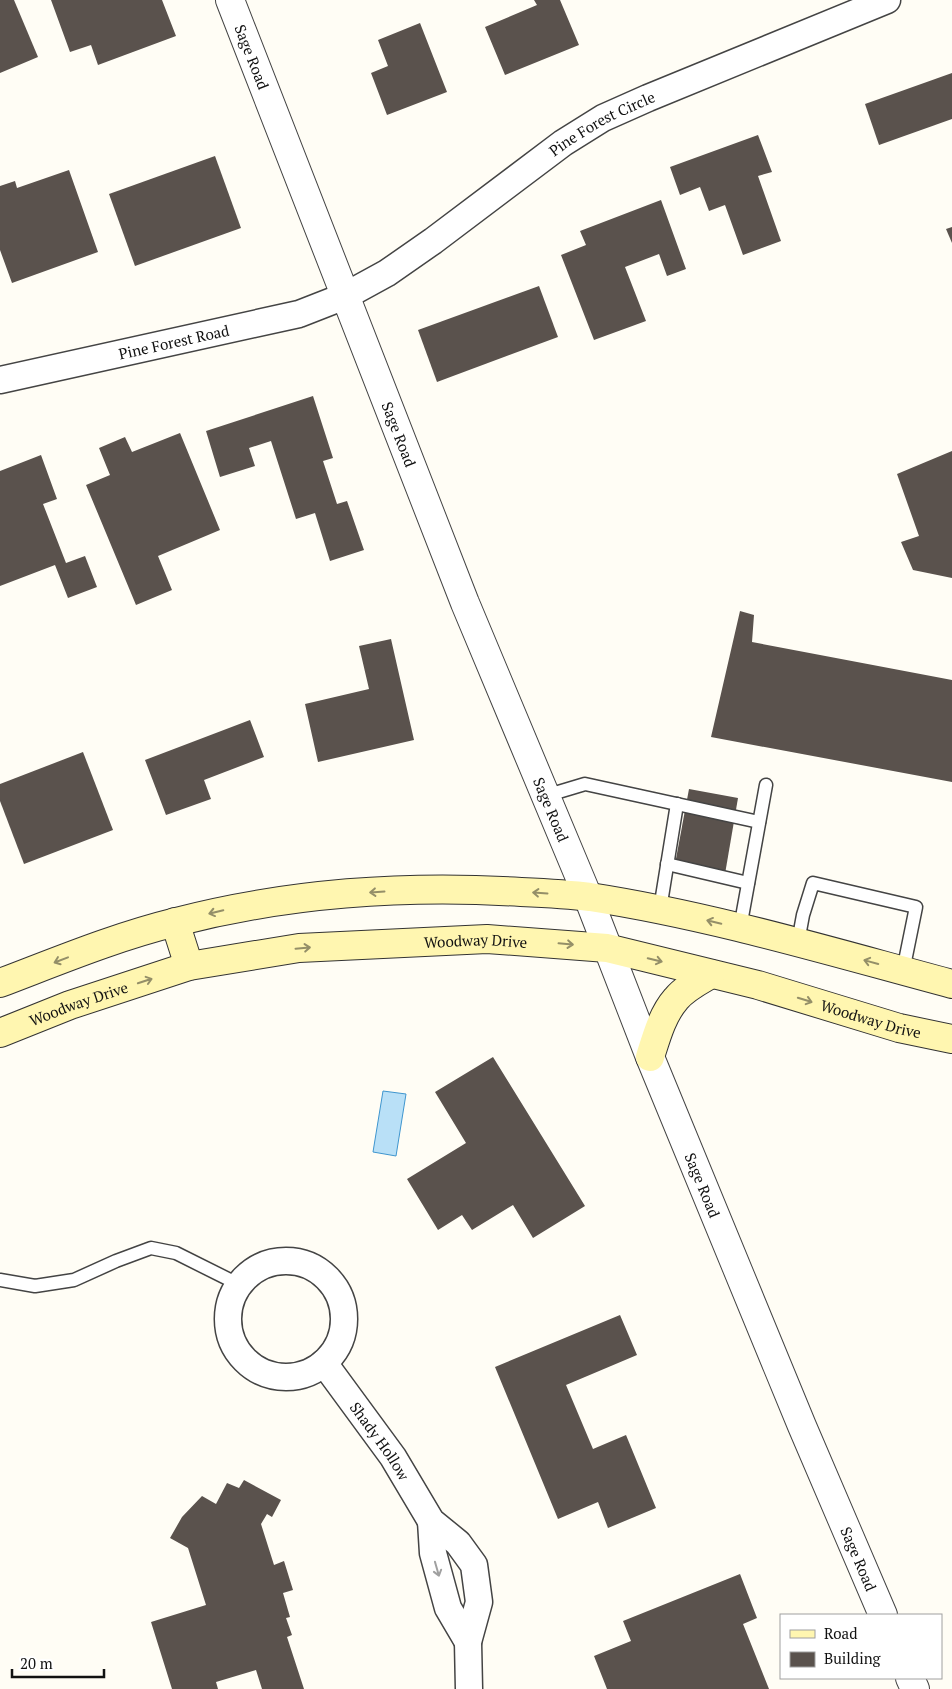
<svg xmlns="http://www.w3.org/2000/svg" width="952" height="1689" font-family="'PT Serif',serif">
<rect width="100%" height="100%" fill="#fffdf5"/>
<!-- water -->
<polygon fill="#b9e0f7" stroke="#3f96cf" points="383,1091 406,1094 396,1156 373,1152"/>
<!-- building -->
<g fill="#5a524d">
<polygon points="0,0 14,0 38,57 0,73"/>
<polygon points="51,0 162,0 176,36 98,65 91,45 70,52"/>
<polygon points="534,0 560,0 579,45 505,75 485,27 537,5"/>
<polygon points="420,23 447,92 387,115 371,73 388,66 378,40"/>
<polygon points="952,73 952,119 879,145 865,104"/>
<polygon points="758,135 772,172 758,176 781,241 743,255 725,205 709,211 700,187 680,195 670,167"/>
<polygon points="215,156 241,228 135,266 109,194"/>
<polygon points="69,170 98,252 12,283 0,250 0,186 15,181 17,188"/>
<polygon points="661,200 686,269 667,276 659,254 625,267 646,321 594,340 561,255 586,245 580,231"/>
<polygon points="952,227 952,243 946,229"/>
<polygon points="539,286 558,337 437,382 418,330"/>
<polygon points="313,396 333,458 323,461 337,504 347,501 364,550 330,561 315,513 296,519 271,441 249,448 255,466 220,477 206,431"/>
<polygon points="180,433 220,530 158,556 172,590 136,605 86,485 110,475 99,448 125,437 132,452"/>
<polygon points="952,451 952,578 913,570 901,542 919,536 897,474"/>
<polygon points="41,455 57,499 43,504 66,563 85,556 97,587 68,598 55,565 0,586 0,471"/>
<polygon points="740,611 754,615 752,642 952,680 952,782 711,737"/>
<polygon points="391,639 414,740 318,762 305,704 369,689 359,646"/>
<polygon points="250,720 264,757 204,780 211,799 166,815 145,760"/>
<polygon points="83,752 113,830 24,864 0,801 0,784"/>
<polygon points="689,789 738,798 725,874 675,864"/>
<polygon points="493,1057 585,1206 533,1238 513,1205 472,1230 462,1215 438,1230 407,1179 466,1143 435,1092"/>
<polygon points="620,1315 637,1355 566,1385 593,1449 626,1435 656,1508 608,1528 598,1502 558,1519 495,1367"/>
<polygon points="244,1480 281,1500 272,1517 267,1514 261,1524 274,1565 284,1561 293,1590 283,1593 290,1617 286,1618 292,1635 287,1637 304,1689 262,1689 256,1670 216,1682 218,1689 172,1689 151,1622 206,1605 188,1548 170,1538 182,1517 202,1496 216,1504 227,1483 239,1488"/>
<polygon points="740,1574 757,1618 743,1624 769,1689 607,1689 594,1656 631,1641 623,1621"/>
</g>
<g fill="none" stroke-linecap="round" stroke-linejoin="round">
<!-- service casing -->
<g stroke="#444" stroke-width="15">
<g id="service">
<polyline points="545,796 585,784 759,822"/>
<polyline points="667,864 748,883"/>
<polyline points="660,909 677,804"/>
<polyline points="740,928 766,785"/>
<polyline points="798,942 803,915 813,883 916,907 903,971"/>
<polyline points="0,1280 35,1286 74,1280 116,1261 151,1248 176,1253 240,1285"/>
</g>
</g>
<!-- minor casing -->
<g stroke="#444" stroke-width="29">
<g id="minor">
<path id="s1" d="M0,380l299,-66 46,-18 42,-23 46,-32 130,-98 40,-25 45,-20 239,-98"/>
<circle cx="286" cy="1319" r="58"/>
<path id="s2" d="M324,1363l69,94 38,64 27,22 16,22 5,37 -11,40 1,47"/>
<polyline points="431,1521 433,1553 448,1608 468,1642"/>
</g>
</g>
<!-- tertiary casing -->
<g stroke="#444" stroke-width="30">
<g id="tertiary">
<path id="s3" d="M230,0l235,603 123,294 62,160 152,369 81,189"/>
<polyline points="910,1678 915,1689"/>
</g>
</g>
<!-- secondary casing -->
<g stroke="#333" stroke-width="30">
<g id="secondary">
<polyline points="175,922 189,966"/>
<path d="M0,983c58,-22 115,-46 176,-61 112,-29 230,-37 345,-30 23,1 46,2 69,5 123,19 242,55 362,87"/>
<path id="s4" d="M0,1033l70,-28 119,-39 110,-18 188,-9 120,9 151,37 141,43 53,11"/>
<path d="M650,1057c6,-19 12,-42 26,-58 9,-11 23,-18 35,-25"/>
</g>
</g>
<!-- service -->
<use href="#service" stroke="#fff" stroke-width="12"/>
<!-- minor -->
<use href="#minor" stroke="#fff" stroke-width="26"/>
<!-- tertiary -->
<use href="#tertiary" stroke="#fff" stroke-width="28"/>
<!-- secondary -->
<use href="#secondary" stroke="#fff6b0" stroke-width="28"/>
</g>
<!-- one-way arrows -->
<defs><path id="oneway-shaft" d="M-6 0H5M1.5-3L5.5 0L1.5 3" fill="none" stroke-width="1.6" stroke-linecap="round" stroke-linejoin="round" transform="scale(1.25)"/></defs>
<g stroke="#948f68">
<use href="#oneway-shaft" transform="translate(377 892) rotate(176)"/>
<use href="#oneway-shaft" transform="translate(540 893) rotate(-176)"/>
<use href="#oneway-shaft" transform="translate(216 912) rotate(167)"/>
<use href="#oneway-shaft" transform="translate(714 922) rotate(-167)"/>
<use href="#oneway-shaft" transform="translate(566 944) rotate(5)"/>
<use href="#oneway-shaft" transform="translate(303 948) rotate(-5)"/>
<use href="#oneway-shaft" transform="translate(61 960) rotate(159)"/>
<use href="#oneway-shaft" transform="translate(655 960) rotate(14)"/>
<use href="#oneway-shaft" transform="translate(871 962) rotate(-165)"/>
<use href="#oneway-shaft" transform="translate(145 981) rotate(-18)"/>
<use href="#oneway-shaft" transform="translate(805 1000) rotate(17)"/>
</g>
<use stroke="#a0a0a0" href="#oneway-shaft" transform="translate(437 1569) rotate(74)"/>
<g text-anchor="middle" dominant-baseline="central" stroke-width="5" stroke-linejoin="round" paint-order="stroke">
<!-- street labels -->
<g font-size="15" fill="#111" stroke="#fff">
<text stroke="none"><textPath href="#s3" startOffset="61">Sage Road</textPath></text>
<text stroke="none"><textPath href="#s1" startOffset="666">Pine Forest Circle</textPath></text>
<text stroke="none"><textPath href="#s1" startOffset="178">Pine Forest Road</textPath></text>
<text stroke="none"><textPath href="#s3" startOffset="466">Sage Road</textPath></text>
<text stroke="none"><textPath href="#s3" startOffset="871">Sage Road</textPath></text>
<text stroke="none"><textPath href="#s4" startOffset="489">Woodway Drive</textPath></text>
<text stroke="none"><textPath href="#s4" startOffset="84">Woodway Drive</textPath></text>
<text stroke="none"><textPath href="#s4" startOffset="894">Woodway Drive</textPath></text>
<text stroke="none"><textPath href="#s3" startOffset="1276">Sage Road</textPath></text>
<text stroke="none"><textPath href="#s2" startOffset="96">Shady Hollow</textPath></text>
<text stroke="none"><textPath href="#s3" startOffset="1681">Sage Road</textPath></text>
</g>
</g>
<!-- legend -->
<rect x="780" y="1614" width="162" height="65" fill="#ffffff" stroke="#a0a0a0"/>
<rect x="790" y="1630" width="25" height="8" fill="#fff6b0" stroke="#a0a0a0"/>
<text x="824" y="1639" font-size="15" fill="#111111">Road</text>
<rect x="790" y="1652" width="25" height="15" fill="#5a524d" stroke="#a0a0a0"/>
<text x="824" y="1664" font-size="15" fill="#111111">Building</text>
<!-- scale -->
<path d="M12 1669v8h92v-8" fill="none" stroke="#111111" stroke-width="2.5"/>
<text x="20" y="1669" font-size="15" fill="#111111" stroke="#ffffff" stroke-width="4" paint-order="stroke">20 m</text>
</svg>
